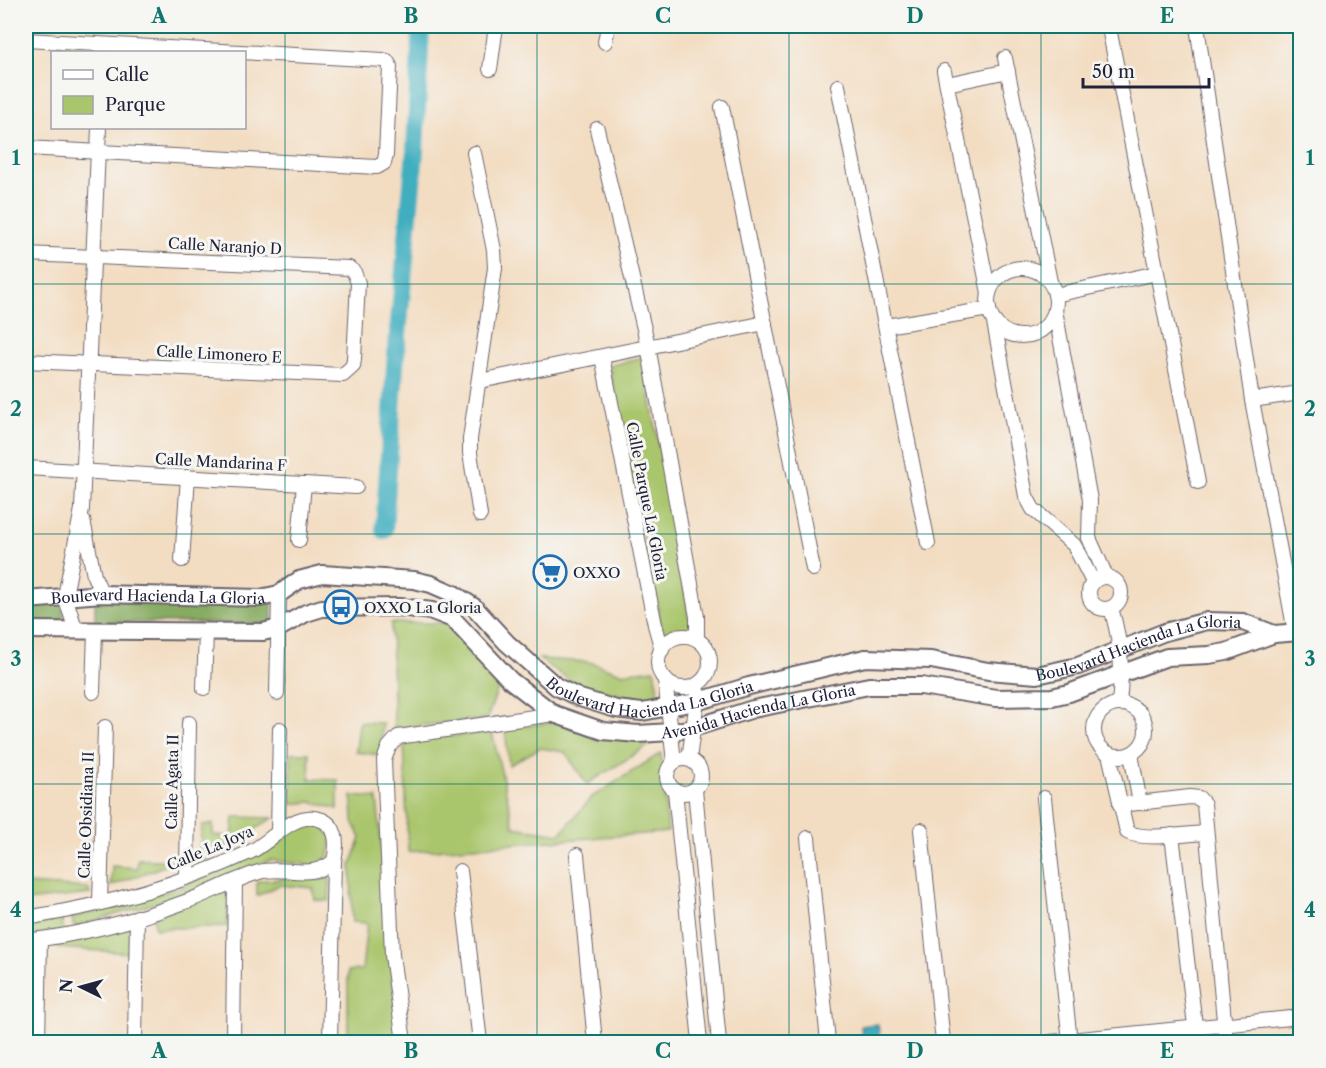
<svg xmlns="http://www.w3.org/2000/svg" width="1326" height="1068" font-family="'Libre Caslon Text',serif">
<rect width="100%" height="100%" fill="#f6f6f2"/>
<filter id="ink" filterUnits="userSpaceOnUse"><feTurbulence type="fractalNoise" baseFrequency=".0167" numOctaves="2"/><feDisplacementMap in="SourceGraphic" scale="12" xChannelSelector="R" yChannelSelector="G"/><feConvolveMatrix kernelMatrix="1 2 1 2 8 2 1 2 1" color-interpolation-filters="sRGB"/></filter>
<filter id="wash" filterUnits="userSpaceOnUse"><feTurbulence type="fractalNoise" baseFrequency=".008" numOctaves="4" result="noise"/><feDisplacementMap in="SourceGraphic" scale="24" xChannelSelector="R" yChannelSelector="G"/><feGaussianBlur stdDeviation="1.35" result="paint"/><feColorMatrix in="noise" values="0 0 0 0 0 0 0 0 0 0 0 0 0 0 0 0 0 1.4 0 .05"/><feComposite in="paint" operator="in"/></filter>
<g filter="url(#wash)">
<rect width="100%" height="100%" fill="#f3ddc2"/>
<!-- green -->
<g fill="#aac66d" stroke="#667454" stroke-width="1.5">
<polygon points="643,357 692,631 677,632 664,639 609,366"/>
<polygon points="391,623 445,623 500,682 487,719 394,728"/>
<polygon points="539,659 589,662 621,673 654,669 660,702 581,688"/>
<polygon points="359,722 383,723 380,755 356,752"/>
<polygon points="555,722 656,741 587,784 565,752 540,748 509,765 505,729"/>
<polygon points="492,732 514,827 560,834 592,797 661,753 668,832 408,852 404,741"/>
<polygon points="291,753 309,753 310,779 338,780 338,809 312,802 291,804"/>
<polygon points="352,796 377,798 399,1042 348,1042 348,971 362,970 367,923 352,922 351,865 361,838 353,822"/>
<polygon points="234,817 273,818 198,865 202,825 213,824 213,835 232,837"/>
<polygon points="310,823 324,826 332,838 329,856 315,866 271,860 185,894 74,927 72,918 182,887 293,829"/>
<polygon points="138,859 177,861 111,886 112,866 137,868"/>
<polygon points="295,878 330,879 329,901 315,900 313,888 279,885 257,896 257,881"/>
<polygon points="26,884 88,888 90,894 26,901"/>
<polygon points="231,888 227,926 155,929 154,917"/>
<polygon points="59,916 64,931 26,937 26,923"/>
<polygon points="130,926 131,953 57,948 55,941"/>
</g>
<!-- forest -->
<g fill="#87ab60" stroke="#54664e" stroke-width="1.5">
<polygon points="95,600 272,602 272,624 95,622"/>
<polygon points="26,602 62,602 65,622 26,622"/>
</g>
<!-- water -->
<polygon fill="#41aebf" stroke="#32687d" stroke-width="1.5" points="878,1024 880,1042 863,1042 861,1026"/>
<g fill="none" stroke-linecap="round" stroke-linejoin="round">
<!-- canal -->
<polyline stroke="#41aebf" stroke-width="18" points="384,530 395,366 415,151 421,26"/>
</g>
</g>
<g filter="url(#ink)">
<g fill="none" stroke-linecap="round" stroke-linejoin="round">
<!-- minor casing -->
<g stroke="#6b636a" stroke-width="16">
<g id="minor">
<polyline points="1197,26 1252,400 1295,632"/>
<polyline points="1110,33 1198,482"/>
<polyline points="26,40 383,60 387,61 390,66 386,155 384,163 377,167 26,148"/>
<polyline points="605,42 608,26"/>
<polyline points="1005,58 1050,282"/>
<polyline points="490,69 496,26"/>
<polyline points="944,71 989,293"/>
<polyline points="947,84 1008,71"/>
<polyline points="838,86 928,543"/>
<polyline points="722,107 813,569"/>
<polyline points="597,129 648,346 697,617 697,638"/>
<polyline points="474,153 494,250 495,268 470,439 470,453 480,515"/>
<polyline points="26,254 349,268 354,272 358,283 354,359 353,366 343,375 26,361"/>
<circle cx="1022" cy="302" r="34"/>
<polyline points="1055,295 1157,273"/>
<polyline points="1055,310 1090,500 1089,538 1106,576"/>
<polyline points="994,322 1026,496 1033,509 1074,545 1093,582"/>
<polyline points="886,326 989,309"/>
<polyline points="602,357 655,625 662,650"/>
<polyline points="480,381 765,323"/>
<polyline points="1252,400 1300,393"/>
<polyline points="26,468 356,487"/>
<polyline points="83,520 94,576 102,594"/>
<polyline points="299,540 304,484"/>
<polyline points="182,560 188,477"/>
<circle cx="1105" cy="593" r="16"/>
<path d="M1111,608c10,34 12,60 8,95"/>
<polyline points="76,631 65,596 82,509 99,128"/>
<circle cx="684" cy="662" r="26"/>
<polyline points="665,679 674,762"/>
<polyline points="204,688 206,632"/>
<polyline points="93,692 95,631"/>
<polyline points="277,693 279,594"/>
<circle cx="1120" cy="730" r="26"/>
<path d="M1109,754l18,78c17,9 59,2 79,1"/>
<polyline points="1131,754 1140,803"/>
<circle cx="684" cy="776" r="17"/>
<polyline points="689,759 698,693"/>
<polyline points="695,790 719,1042"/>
<polyline points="675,791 700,1042"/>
<polyline points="1044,798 1070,1042"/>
<polyline points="1120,805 1190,797 1199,798 1204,804 1226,1042"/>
<polyline points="921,830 943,1042"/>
<polyline points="278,833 280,729"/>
<polyline points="1172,835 1197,1042"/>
<polyline points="808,838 828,1042"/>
<polyline points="577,855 595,1042"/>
<polyline points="460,871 480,1042"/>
<polyline points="187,877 189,723"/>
<polyline points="100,903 105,727"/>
<path d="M26,918c76,-12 153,-33 224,-66 20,-9 40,-37 64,-34 24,3 24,25 20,43 -22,20 -49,4 -75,11 -26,8 -51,22 -77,31 -48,18 -105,32 -156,38"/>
<polyline points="38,1042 40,939"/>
<polyline points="135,1042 137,917"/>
<polyline points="233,1042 235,882"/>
<polyline points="330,1042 334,861"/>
<polyline points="404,1042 392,955 384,760 389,747 398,737 554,714"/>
<polyline points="1050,1042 1300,1017"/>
</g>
</g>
<!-- tertiary casing -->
<g stroke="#6b636a" stroke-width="20">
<g id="tertiary">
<path id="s1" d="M26,600l76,-6 158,4 19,-4 20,-14 23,-6 92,6 17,4 23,10 20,13 33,36 50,44 23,11 36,11 26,3 54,-10 53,-16 116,-28 66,2 57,11 49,4 41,-9 87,-34 42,-11 36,1 31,12 26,-2"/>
<path id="s2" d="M26,630l237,2 16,-4 27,-15 16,-5 78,-1 32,4 21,8 57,61 44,34 49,17 35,3 33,-2 22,-4 60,-19 116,-23h52l75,12 56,-1 17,-4 98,-36 42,-2 17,-3 48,-18"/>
</g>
</g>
<!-- minor -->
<use href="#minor" stroke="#fff" stroke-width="14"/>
<!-- tertiary -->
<use href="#tertiary" stroke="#fff" stroke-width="16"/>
</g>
</g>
<!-- grid -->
<path fill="none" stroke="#0f766e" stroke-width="1.5" stroke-opacity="0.55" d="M285,26v1016M537,26v1016M789,26v1016M1041,26v1016M26,284h1274M26,534h1274M26,784h1274"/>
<!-- icons -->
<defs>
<g id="supermarket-ring" transform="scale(1.725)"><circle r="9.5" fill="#f6f6f2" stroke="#1f6fb2" stroke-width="1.5"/><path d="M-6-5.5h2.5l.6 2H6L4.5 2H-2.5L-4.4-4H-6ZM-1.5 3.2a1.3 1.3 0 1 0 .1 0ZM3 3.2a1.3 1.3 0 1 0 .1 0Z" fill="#1f6fb2"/></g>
<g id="bus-ring" transform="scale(1.725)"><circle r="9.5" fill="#f6f6f2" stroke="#1f6fb2" stroke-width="1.5"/><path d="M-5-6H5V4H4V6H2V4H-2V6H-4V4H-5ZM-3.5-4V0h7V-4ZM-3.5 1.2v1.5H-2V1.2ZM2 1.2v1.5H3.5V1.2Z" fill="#1f6fb2"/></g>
</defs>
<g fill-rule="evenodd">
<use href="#supermarket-ring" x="550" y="572"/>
<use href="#bus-ring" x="341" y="607"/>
</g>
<g text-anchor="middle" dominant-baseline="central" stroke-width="6" stroke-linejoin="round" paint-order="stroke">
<!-- street labels -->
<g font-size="15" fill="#22223b" stroke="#f6f6f2">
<text transform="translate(225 246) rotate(3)">Calle Naranjo D</text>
<text transform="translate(219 354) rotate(3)">Calle Limonero E</text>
<text transform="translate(221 462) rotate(3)">Calle Mandarina F</text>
<text transform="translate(647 501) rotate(79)">Calle Parque La Gloria</text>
<text stroke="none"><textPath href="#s1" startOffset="132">Boulevard Hacienda La Gloria</textPath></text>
<text stroke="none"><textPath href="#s1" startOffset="1174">Boulevard Hacienda La Gloria</textPath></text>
<text stroke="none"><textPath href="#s1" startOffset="672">Boulevard Hacienda La Gloria</textPath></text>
<text stroke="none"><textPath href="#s2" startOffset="783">Avenida Hacienda La Gloria</textPath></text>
<text transform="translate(172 782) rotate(-89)">Calle Agata II</text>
<text transform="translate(86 815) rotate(-88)">Calle Obsidiana II</text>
<text transform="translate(210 848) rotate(-23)">Calle La Joya</text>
</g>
<!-- poi labels -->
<g font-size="15" fill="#22223b" stroke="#f6f6f2" text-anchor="start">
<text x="573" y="572">OXXO</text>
<text x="364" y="607">OXXO La Gloria</text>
</g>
</g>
<!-- margin -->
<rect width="1326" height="1068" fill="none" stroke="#f6f6f2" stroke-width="66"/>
<!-- legend -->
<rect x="51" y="51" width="195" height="78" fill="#f6f6f2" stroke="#a1a1a9" stroke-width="1.5"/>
<rect x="63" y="70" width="30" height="9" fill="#ffffff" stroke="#a1a1a9" stroke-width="1.5"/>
<text x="105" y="81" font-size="18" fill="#22223b">Calle</text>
<rect x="63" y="96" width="30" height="18" fill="#aac66d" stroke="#a1a1a9" stroke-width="1.5"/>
<text x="105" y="111" font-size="18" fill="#22223b">Parque</text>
<!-- north arrow -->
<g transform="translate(81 987) rotate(275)" stroke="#f6f6f2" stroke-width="4.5" paint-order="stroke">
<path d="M0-4.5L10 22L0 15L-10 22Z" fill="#22223b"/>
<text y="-9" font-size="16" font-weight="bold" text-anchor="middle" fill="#22223b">N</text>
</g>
<!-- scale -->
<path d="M1083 78v9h126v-9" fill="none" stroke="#22223b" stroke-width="3"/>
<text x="1092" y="78" font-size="18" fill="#22223b" stroke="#f6f6f2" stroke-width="4.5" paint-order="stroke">50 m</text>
<rect x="33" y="33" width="1260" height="1002" fill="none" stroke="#0f766e" stroke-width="2"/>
<g font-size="20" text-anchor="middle" font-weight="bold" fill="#0f766e">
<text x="159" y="23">A</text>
<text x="411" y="23">B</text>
<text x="663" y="23">C</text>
<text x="915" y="23">D</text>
<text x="1167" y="23">E</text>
<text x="16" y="165">1</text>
<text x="1310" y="165">1</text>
<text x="16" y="416">2</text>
<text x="1310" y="416">2</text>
<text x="16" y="666">3</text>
<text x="1310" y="666">3</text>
<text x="16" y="917">4</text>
<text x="1310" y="917">4</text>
<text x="159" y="1058">A</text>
<text x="411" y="1058">B</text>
<text x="663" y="1058">C</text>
<text x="915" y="1058">D</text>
<text x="1167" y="1058">E</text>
</g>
</svg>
